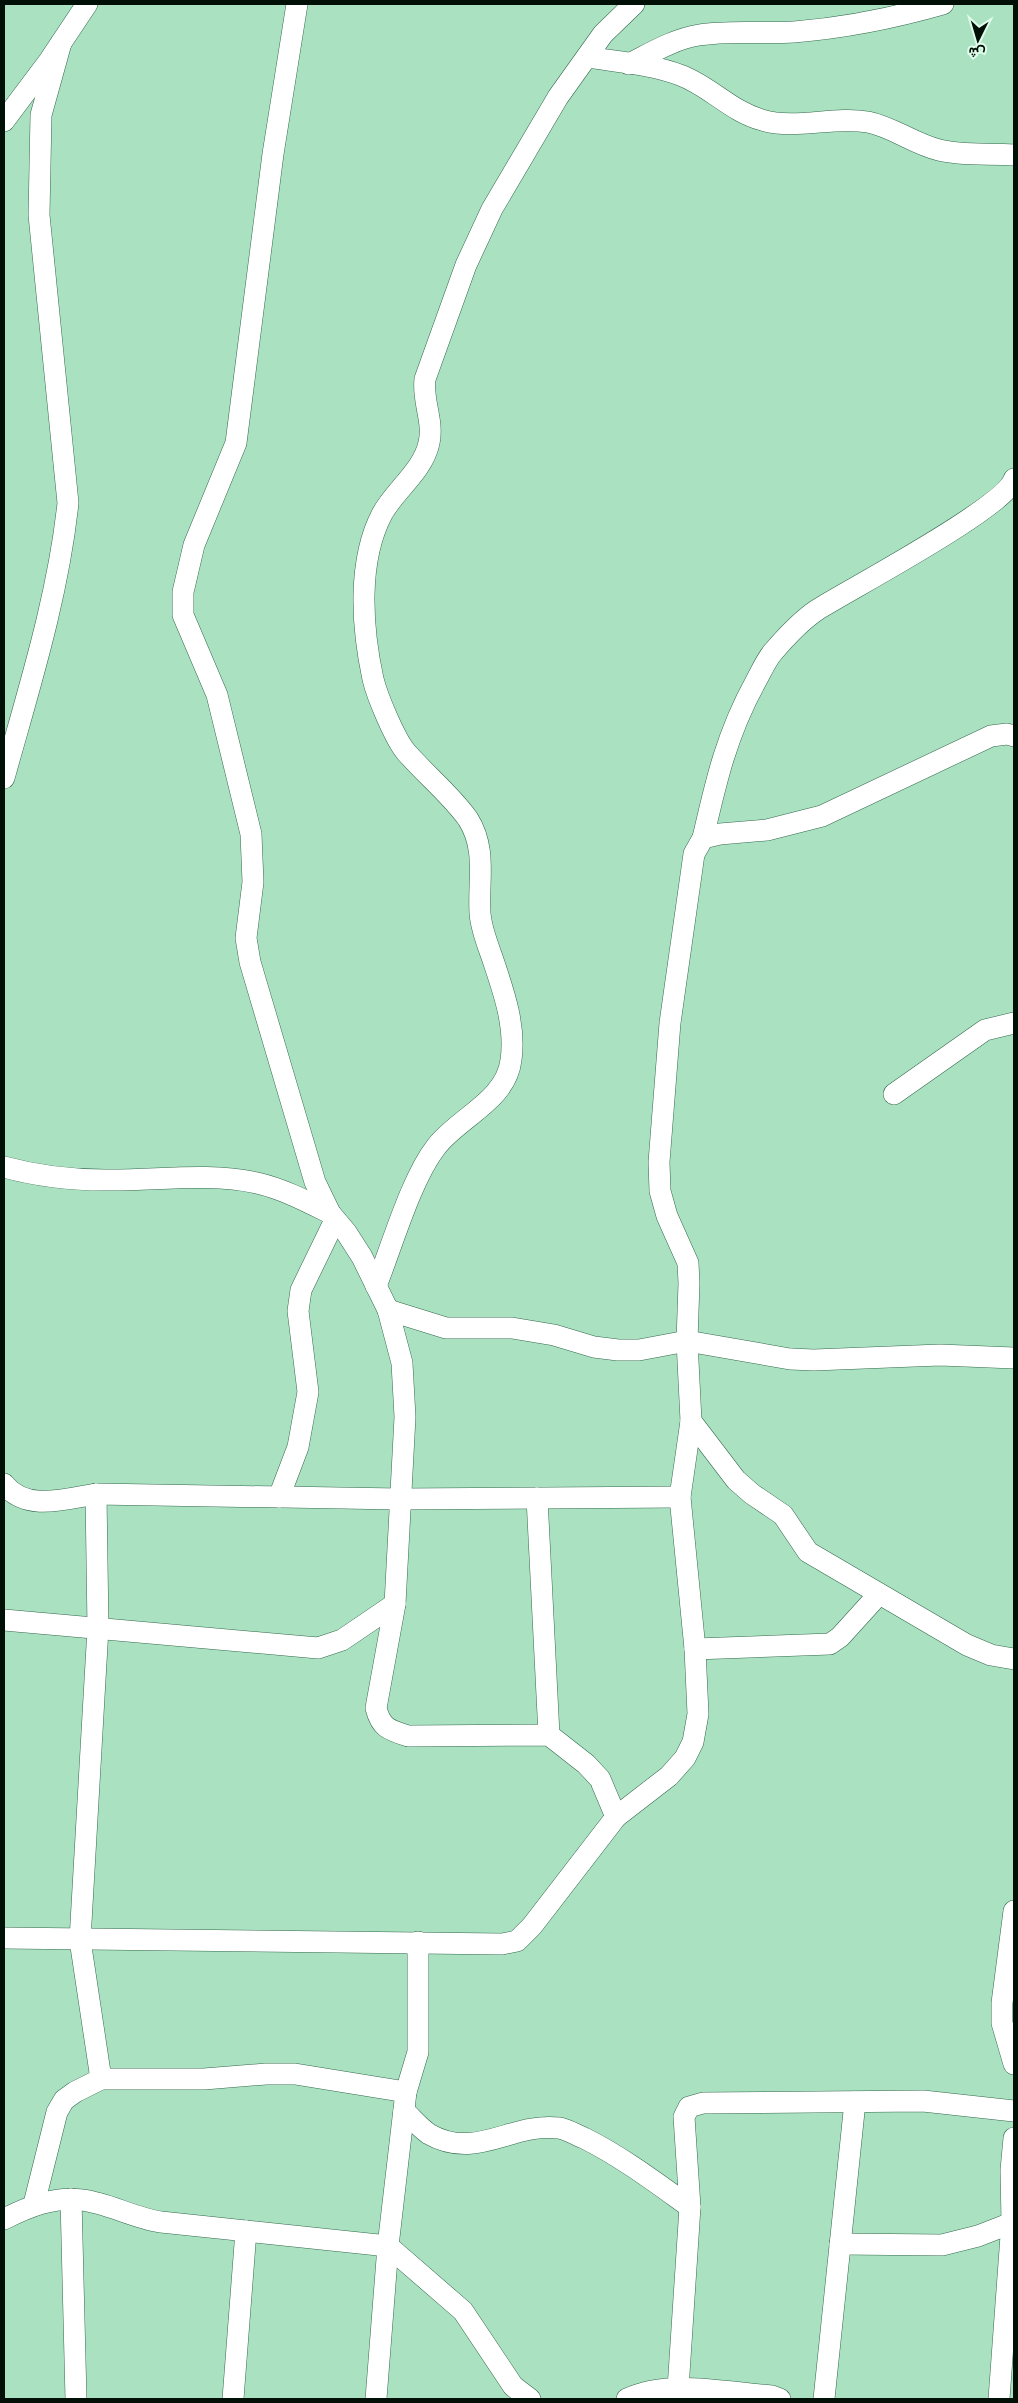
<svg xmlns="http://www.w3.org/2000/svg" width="1018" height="2403" font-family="Manrope,Vazirmatn,sans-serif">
<rect width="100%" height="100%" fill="#aae2c1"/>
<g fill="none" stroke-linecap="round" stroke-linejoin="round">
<!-- minor casing -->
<g stroke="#34694d" stroke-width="22">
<g id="minor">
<path d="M297,4l-24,150 -37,289 -42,102 -11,47v23l34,80 34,139 2,48 -7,56 4,24 65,220 15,31 16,19 16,25 26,53 14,53 3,54 -10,187 -19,104c5,20 13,22 32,28l141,-1 37,29 14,15 16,38"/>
<path d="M587,57c30,5 64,7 93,18 30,11 50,36 82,45 34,10 71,-4 106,2 25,5 46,22 71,28 23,6 51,3 75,5"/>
<path d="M629,64c22,-11 45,-25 70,-29 31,-5 63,-1 95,-3 51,-4 100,-14 149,-28"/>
<polyline points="4,121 49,61 87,4"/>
<path d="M4,778c25,-90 54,-181 64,-275l-29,-288 2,-100 20,-72"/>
<path d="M703,838c13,-57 24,-105 53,-157 5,-9 10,-21 17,-29 12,-14 29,-32 44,-42 33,-21 189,-103 197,-131"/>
<polyline points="894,1094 985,1030 1014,1023"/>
<path d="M4,1167c33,9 67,13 101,13 50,1 102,-8 152,3 26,6 49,18 73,30"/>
<path d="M376,1286c16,-40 35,-107 60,-139 23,-30 70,-46 75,-87 5,-35 -8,-70 -19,-103 -5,-14 -11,-29 -12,-44 -2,-33 7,-64 -12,-94 -17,-24 -42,-44 -62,-67 -11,-13 -29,-56 -33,-73 -11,-51 -16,-117 9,-165 13,-24 41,-43 47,-71 5,-22 -7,-42 -4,-64l41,-114 26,-56 66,-112 45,-63 31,-30"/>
<polyline points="388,1310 446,1328 512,1328 554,1335 594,1347 618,1350 639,1350 687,1341 790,1359 814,1360 940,1355 1014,1358"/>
<polyline points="691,1421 736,1480 752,1494 783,1515 808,1552 967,1645 991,1655 1014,1659"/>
<path d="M4,1484c22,28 61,15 92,10l303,5 281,-2"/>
<polyline points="96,1494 98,1628 80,1940 101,2079"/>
<polyline points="279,1497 298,1447 308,1392 298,1311 301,1290 335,1220"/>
<polyline points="537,1498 549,1735"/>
<polyline points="4,1620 318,1648 342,1640 395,1604"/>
<polyline points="695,1649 830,1644 840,1637 879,1594"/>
<polyline points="1014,1911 1002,2003 1002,2023 1014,2064"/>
<polyline points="4,1938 502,1944 517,1941 532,1926 616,1817 669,1776 685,1758 693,1742 698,1714 695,1649 680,1497 691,1421 687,1341 689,1283 688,1263 667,1216 660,1191 659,1162 670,1023 694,854 703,838 720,834 767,830 822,816 991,736 1007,734 1014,736"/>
<path d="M404,2111c8,7 16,17 25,23 47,27 83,-12 130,-6 8,1 17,7 25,10 38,19 71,44 106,69"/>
<polyline points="71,2199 76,2399"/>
<polyline points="34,2204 57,2112 64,2100 75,2092 101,2079 204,2079 266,2074 295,2074 406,2092"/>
<path d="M4,2219c24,-12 50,-23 78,-19 26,3 52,18 79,22l227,24 75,65 50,75 17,13"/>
<polyline points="840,2244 942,2245 978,2236 1014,2222"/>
<polyline points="678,2389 690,2207 684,2117 689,2107 703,2103 923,2101 1014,2111"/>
<polyline points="233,2399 246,2231"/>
<polyline points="376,2399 388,2246 406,2092 418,2052 418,1942"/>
<path d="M627,2399c41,-20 100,-6 145,-3l8,3"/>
<polyline points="824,2399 855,2102"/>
<polyline points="999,2399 1012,2222 1011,2170 1014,2138"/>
</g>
</g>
<!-- minor -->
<use href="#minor" stroke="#fff" stroke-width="21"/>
</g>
<!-- border -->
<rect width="1018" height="2403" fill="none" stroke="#001006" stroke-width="10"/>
<!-- north arrow -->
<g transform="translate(978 40) rotate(185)" stroke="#e0fceb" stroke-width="4" paint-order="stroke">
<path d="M0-4L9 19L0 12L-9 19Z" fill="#001006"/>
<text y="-8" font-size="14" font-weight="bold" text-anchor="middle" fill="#001006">ش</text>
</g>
</svg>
